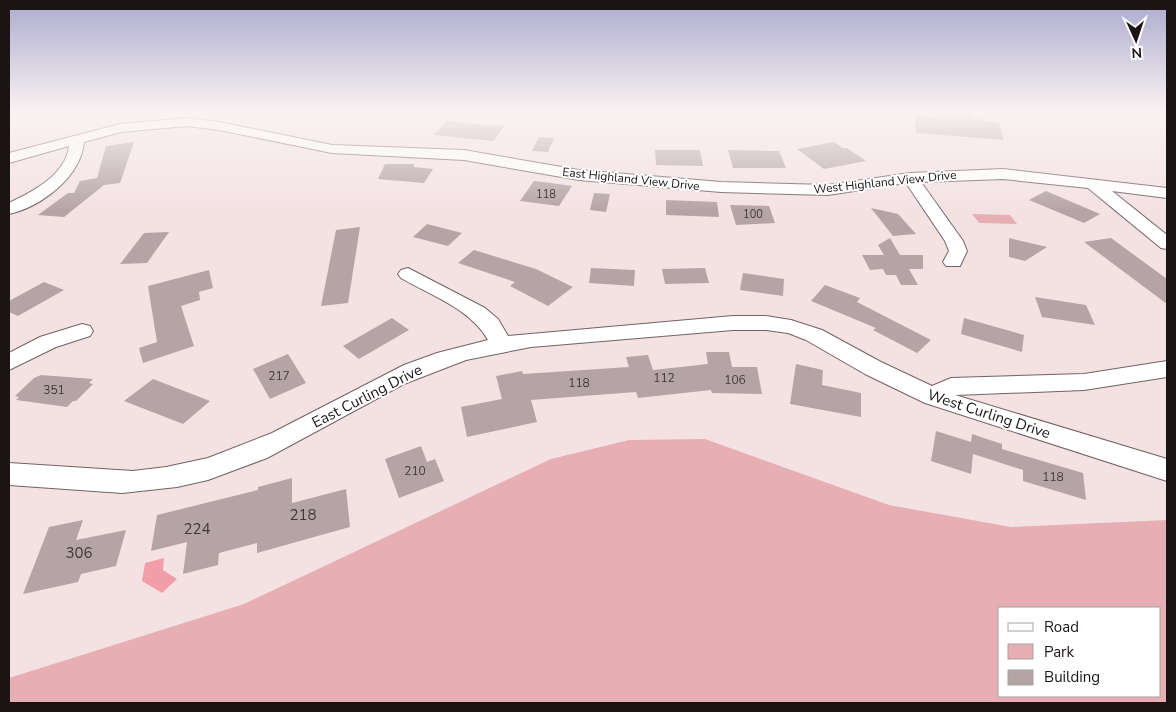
<svg xmlns="http://www.w3.org/2000/svg" width="1176" height="712" font-family="'Nunito Sans',sans-serif">
<rect width="100%" height="100%" fill="#f4e2e3"/>
<!-- green -->
<g fill="#e7aeb4" fill-rule="evenodd">
<polygon points="972,214 1010,215 1017,224 979,223"/>
<path d="M705,439l184,66 122,22 156,-7v183h-1158v-25l235,-74 307,-145 78,-19zM1000,608h160v88h-160z"/>
</g>
<!-- water -->
<polygon fill="#f19ea8" points="164,558 163,570 177,579 162,593 142,581 145,563"/>
<!-- building -->
<g fill="#b5a4a5">
<polygon points="937,112 972,115 973,118 999,123 1004,140 916,133 915,115 938,118"/>
<polygon points="447,121 486,125 504,126 494,141 434,135"/>
<polygon points="539,137 554,138 548,152 532,151"/>
<polygon points="134,142 120,183 104,185 64,217 38,215 68,193 74,193 80,181 97,178 106,146"/>
<polygon points="834,142 843,148 847,148 866,161 824,169 797,149"/>
<polygon points="655,150 700,150 703,166 656,165"/>
<polygon points="728,150 779,151 786,168 733,168"/>
<polygon points="385,164 414,164 414,167 433,169 424,183 378,179"/>
<polygon points="534,181 551,183 572,186 559,206 520,201"/>
<polygon points="1046,191 1100,214 1084,223 1029,200"/>
<polygon points="594,193 610,194 606,212 590,210"/>
<polygon points="666,200 717,202 719,217 666,215"/>
<polygon points="730,205 769,206 775,223 736,225"/>
<polygon points="871,208 898,214 916,234 893,236"/>
<polygon points="427,224 462,233 448,246 413,237"/>
<polygon points="360,227 348,303 321,306 336,230"/>
<polygon points="169,232 147,263 120,264 144,233"/>
<polygon points="890,238 900,255 923,255 923,269 909,269 918,285 901,285 896,275 886,275 883,269 870,270 862,255 884,255 878,245"/>
<polygon points="1009,238 1047,247 1025,261 1009,257"/>
<polygon points="1111,238 1167,279 1167,304 1084,242"/>
<polygon points="474,250 536,269 573,287 548,306 510,286 515,282 458,263"/>
<polygon points="591,268 635,270 634,286 589,283"/>
<polygon points="705,268 709,283 665,284 662,269"/>
<polygon points="209,270 213,288 199,292 200,300 181,306 194,346 143,363 139,348 157,342 148,286"/>
<polygon points="743,273 784,279 783,296 740,290"/>
<polygon points="44,282 64,290 18,316 9,312 9,301"/>
<polygon points="825,285 860,298 857,302 931,340 917,353 873,330 876,328 811,301"/>
<polygon points="1035,297 1086,305 1095,325 1042,317"/>
<polygon points="392,318 409,330 359,359 343,346"/>
<polygon points="964,318 1024,335 1022,352 961,334"/>
<polygon points="706,352 729,352 732,367 757,367 762,394 712,393 711,390 638,398 636,392 531,400 537,422 467,437 461,407 502,399 496,376 522,371 523,374 629,367 626,357 648,355 653,370 708,364"/>
<polygon points="288,354 306,383 270,399 253,369"/>
<polygon points="796,364 823,370 822,385 861,393 861,417 790,404"/>
<polygon points="41,375 93,379 89,383 93,384 76,401 73,401 67,407 16,400 19,397 15,396 34,378"/>
<polygon points="153,379 210,401 183,424 124,401"/>
<polygon points="936,431 971,442 972,434 1002,444 1002,449 1083,473 1086,500 1023,481 1023,470 973,454 971,474 931,461"/>
<polygon points="421,446 427,462 435,459 444,481 399,498 385,459"/>
<polygon points="292,478 292,503 346,489 350,527 257,553 257,543 219,553 218,565 183,574 187,542 151,551 157,515 258,490 258,487"/>
<polygon points="83,520 76,540 126,530 116,566 81,574 78,582 23,594 49,527"/>
</g>
<g fill="none" stroke-linecap="round" stroke-linejoin="round">
<!-- street casing -->
<g stroke="#726263" stroke-width="2">
<g id="street">
<path d="M187,118l32,4 113,23 132,5 115,20 142,12 107,3 82,-12 93,-4 164,19v10l-55,-7 55,44v14l-6,-1 -73,-60 -85,-9 -82,3 42,59 4,10 -7,15h-14l-3,-4 6,-11 -4,-10 -39,-58 -78,12 -107,-3 -142,-12 -115,-20 -132,-7 -113,-23 -32,-4 -66,6 -37,10c-3,35 -43,65 -75,72v-11c23,-11 57,-28 60,-57l-60,17v-10l111,-29z"/>
<path d="M408,268l77,40 13,11 10,17 225,-20h33l25,4 31,10 59,32 51,24 19,-8 133,-4 83,-13v16l-83,13 -129,5 212,64v22l-242,-78 -60,-29 -59,-34 -18,-7 -22,-3h-33l-202,17 -65,13 -62,24 -137,74 -59,22 -31,7 -55,6 -113,-8v-22l124,8 33,-4 42,-9 64,-25 132,-68 33,-12 51,-13c-17,-31 -58,-45 -87,-62l-3,-4 3,-4z"/>
<polygon points="82,324 90,326 93,331 90,336 56,347 9,370 9,353 40,337"/>
</g>
</g>
<!-- street -->
<use href="#street" fill="#fff" fill-rule="evenodd"/>
</g>
<!-- sky -->
<linearGradient id="sky" x2="0" y2="1"><stop stop-color="#ababce"/><stop offset="0.53" stop-color="#faf2f2"/><stop offset="1" stop-color="#faf2f2" stop-opacity="0"/></linearGradient>
<rect width="1176" height="211" fill="url(#sky)"/>
<g text-anchor="middle" dominant-baseline="central" stroke-width="4" stroke-linejoin="round" paint-order="stroke">
<!-- far-number labels -->
<g font-size="11" fill="#423839">
<text x="546" y="194">118</text>
<text x="753" y="214">100</text>
</g>
<!-- far-street labels -->
<g font-size="12" fill="#1b1415" stroke="#fff">
<text transform="translate(631 179) rotate(6)">East Highland View Drive</text>
<text transform="translate(885 182) rotate(-6)">West Highland View Drive</text>
</g>
<!-- number labels -->
<g font-size="12" fill="#423839">
<text x="279" y="376">217</text>
<text x="664" y="378">112</text>
<text x="735" y="380">106</text>
<text x="579" y="383">118</text>
<text x="54" y="390">351</text>
<text x="415" y="471">210</text>
<text x="1053" y="477">118</text>
</g>
<!-- street labels -->
<g font-size="15" fill="#1b1415" stroke="#fff">
<text transform="translate(367 396) rotate(-27)">East Curling Drive</text>
<text transform="translate(989 414) rotate(18)">West Curling Drive</text>
</g>
<!-- near-number labels -->
<g font-size="15" fill="#423839">
<text x="303" y="515">218</text>
<text x="197" y="529">224</text>
<text x="79" y="553">306</text>
</g>
</g>
<!-- border -->
<rect width="1176" height="712" fill="none" stroke="#1b1415" stroke-width="20"/>
<!-- legend -->
<rect x="998" y="607" width="162" height="90" fill="#ffffff" stroke="#a4a1a1"/>
<rect x="1008" y="623" width="25" height="8" fill="#ffffff" stroke="#a4a1a1"/>
<text x="1044" y="632" font-size="15" fill="#1b1415">Road</text>
<rect x="1008" y="644" width="25" height="15" fill="#e7aeb4" stroke="#a4a1a1"/>
<text x="1044" y="657" font-size="15" fill="#1b1415">Park</text>
<rect x="1008" y="670" width="25" height="15" fill="#b5a4a5" stroke="#a4a1a1"/>
<text x="1044" y="682" font-size="15" fill="#1b1415">Building</text>
<!-- north arrow -->
<g transform="translate(1136 40) rotate(177)" stroke="#ffffff" stroke-width="4" paint-order="stroke">
<path d="M0-4L9 19L0 12L-9 19Z" fill="#1b1415"/>
<text y="-8" font-size="14" font-weight="bold" text-anchor="middle" fill="#1b1415">N</text>
</g>
</svg>
